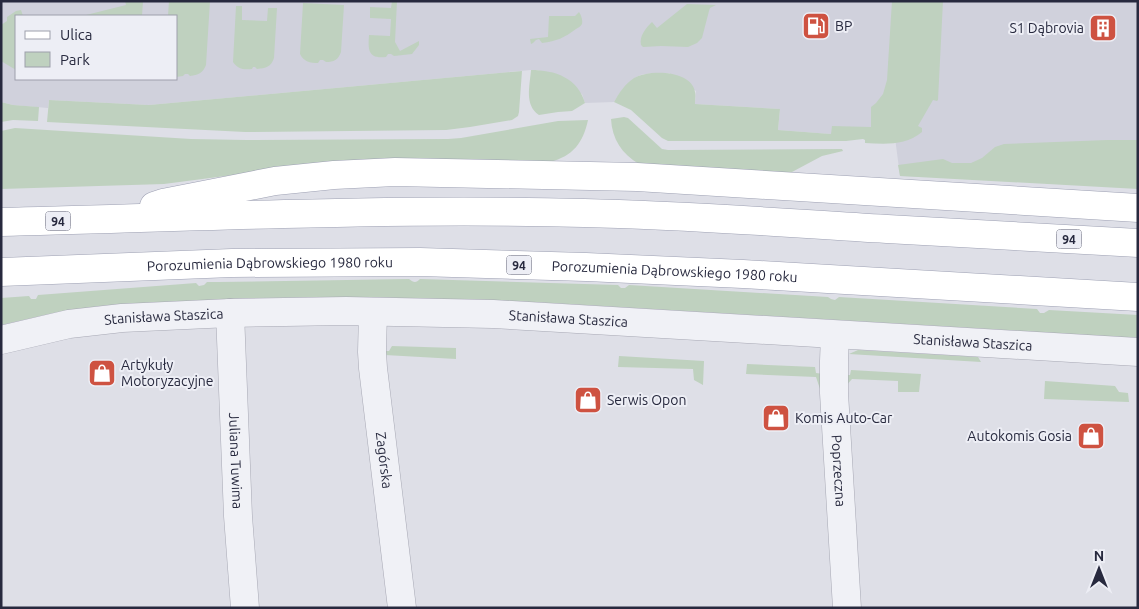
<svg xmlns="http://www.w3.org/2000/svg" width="1139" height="609" font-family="Ubuntu,sans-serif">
<rect width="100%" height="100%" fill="#dedfe7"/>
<!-- built -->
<path fill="#d0d1dc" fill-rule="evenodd" d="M1,1h1137v182l-238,-7 -6,-46 -63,4 -53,-4 2,-21 -85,-5 1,-13 -27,-18h-17l-12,2 -5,3 -5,4 -11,12 -5,8 -29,1 -3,-9 -44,-24h-7l-382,35 -100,-5 -1,8 -35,-3 -12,-3zM16,16h160v63h-160z"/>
<!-- green -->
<g fill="#bfd1bf">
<polygon points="125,1 143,1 142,16 82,16 126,5"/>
<path d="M169,1h41l-4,64c-3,8 -8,10 -16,11l-2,-2h-3l-2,2 -7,1v-61h-8z"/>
<path d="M392,1h5l-2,41 5,9 19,-10v4l-7,9 -18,2 -3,-2h-3l-2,3c-18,2 -18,-7 -17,-22l21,1 1,-17 -21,-1v-11l21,1z"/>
<path d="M892,1h51l-5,99 -1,1 -4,-1 -15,26 4,2v4c-17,14 -37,12 -57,11v-3l-2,-1 -17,2h-178l-6,-3 -31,-28 -17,-8c5,-9 11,-18 20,-24 15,-9 58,-8 61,14 1,3 0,8 0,12l85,5 -2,21 53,4 1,-8 39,1v-20l5,-4 7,-9 4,-14z"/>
<path d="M303,3l41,2 -3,47c-3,8 -7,10 -15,10l-3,-2h-3l-2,3c-8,0 -14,-1 -18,-9z"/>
<path d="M687,4l29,1 -6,3 -1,3 -7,27 -5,5 -9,4 -27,-1 -18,1 -2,-2c-2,-9 5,-17 11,-23l5,6z"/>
<path d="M236,6h6v14l25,1 1,-13h9l-3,50c-3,9 -8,10 -17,11l-2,-2h-2l-1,2c-9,1 -14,0 -19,-7z"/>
<polygon points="21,10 23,16 16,16 16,70 1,61 1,25 7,21 7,17 16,11"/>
<path d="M579,12c2,3 4,8 3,12 -1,2 -4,4 -6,5 -12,9 -19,12 -34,14l-3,-4 -3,1 -3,3 -2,1 -1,-5 18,-2 1,-21h26z"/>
<path d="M531,70c24,0 47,8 54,33l-13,8 -14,1 -19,3c-15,-10 -9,-30 -8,-45z"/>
<polygon points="522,71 519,112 518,116 512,120 470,127 446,130 245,132 47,122 49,100 149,105"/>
<polygon points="1,102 13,105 39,107 38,121 13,120 1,122"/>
<path d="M624,117l4,1 34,31 6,1 174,-1 1,2 -21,5 -30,16 -8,3 -145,-11c-17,-10 -27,-25 -28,-45z"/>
<path d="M588,120c-5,23 -15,36 -38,42l-234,2 -152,20 -163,5v-58l14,-3 176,11 55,1 202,-1 13,-1 97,-17z"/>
<polygon points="1107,140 1138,140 1138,189 900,176 898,165 943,159 952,163 971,163 982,158 995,147 1004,144"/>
<path d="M409,279c5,4 7,4 11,0l198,6 3,3h4l4,-3 199,12 3,2 4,1 4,-3 198,12 3,4h4l5,-3 89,5v23l-604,-36 -168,-5 -119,1 -147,8 -42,6 -57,13v-27l28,-2 2,3h5l2,-4 158,-12 3,3 5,-1 3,-3h11z"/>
<polygon points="392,346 456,348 456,359 385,355 380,351 389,351"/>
<polygon points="858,350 978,357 981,362 849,354"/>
<polygon points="619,356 704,361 703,385 694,380 693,369 618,367"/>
<polygon points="747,364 815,367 816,373 824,374 821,392 816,377 746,374"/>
<polygon points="851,370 921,374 919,392 898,392 898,381 852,379 845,387 842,375 850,375"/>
<polygon points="1045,381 1115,386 1119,392 1128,393 1129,402 1044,399"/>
</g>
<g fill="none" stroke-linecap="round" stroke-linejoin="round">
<!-- minor casing -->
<g stroke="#a7a8b4" stroke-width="29">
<g id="minor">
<path id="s1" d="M373,312l-1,40 1,16 29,240"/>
<path id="s2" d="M230,313l8,203 7,92"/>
<path id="s3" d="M835,335l-1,26v32l13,215"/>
</g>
</g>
<!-- tertiary casing -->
<g stroke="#a7a8b4" stroke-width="29">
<g id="tertiary">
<path id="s4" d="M1,340l68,-16 53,-6 108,-5 116,-2 147,3 645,38"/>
</g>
</g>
<!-- primary casing -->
<g stroke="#9da0b3" stroke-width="29">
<g id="primary">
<polyline points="154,206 163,203 275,181 334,175 395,172 637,177 1138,208"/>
<path d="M1,222c195,-5 389,-14 583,-9 101,2 202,10 303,16 83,5 167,9 251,14"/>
<path id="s5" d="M1,272l231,-9 188,-1 166,5 157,7 395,23"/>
</g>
</g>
<!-- minor -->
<use href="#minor" stroke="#f0f1f6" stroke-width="28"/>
<!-- tertiary -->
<use href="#tertiary" stroke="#f0f1f6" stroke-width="28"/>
<!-- primary -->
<use href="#primary" stroke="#fff" stroke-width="28"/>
</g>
<!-- icons -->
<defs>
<g id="fuel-square" transform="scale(1.4375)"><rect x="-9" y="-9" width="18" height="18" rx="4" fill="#ce5241" stroke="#edeef5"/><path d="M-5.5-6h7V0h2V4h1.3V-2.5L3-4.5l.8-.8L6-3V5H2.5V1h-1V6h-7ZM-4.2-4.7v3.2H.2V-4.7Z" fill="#fff"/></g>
<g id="building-square" transform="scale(1.4375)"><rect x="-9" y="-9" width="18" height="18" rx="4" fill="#ce5241" stroke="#edeef5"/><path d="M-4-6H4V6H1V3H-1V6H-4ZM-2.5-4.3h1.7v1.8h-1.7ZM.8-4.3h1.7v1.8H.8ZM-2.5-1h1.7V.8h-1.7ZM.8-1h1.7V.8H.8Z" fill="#fff"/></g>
<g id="shop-square" transform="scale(1.4375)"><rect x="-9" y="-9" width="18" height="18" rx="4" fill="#ce5241" stroke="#edeef5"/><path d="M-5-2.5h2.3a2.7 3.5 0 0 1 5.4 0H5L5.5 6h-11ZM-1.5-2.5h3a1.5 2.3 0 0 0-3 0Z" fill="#fff"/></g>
</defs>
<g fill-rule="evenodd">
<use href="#fuel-square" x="816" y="26"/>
<use href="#building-square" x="1103" y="28"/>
<use href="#shop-square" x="102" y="373"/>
<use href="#shop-square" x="588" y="400"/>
<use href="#shop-square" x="776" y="418"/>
<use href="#shop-square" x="1091" y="436"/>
</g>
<g text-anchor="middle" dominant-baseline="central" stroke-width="4" stroke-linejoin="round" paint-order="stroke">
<!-- shield labels -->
<g fill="#edeef5" stroke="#626475" stroke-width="1">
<rect x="45.5" y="211.5" width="25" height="19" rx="4"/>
<rect x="1056.5" y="229.5" width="25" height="19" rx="4"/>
<rect x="506.5" y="255.5" width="25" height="19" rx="4"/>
</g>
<g font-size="12" font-weight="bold" fill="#27293e">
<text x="58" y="221">94</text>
<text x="1069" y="239">94</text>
<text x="519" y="265">94</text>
</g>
<!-- poi labels -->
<g font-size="14" fill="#27293e" stroke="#edeef5" text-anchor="start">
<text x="835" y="26">BP</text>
<text x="1084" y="28" text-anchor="end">S1 Dąbrovia</text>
<text x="121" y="365">Artykuły<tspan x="121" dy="16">Motoryzacyjne</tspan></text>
<text x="607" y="400">Serwis Opon</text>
<text x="795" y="418">Komis Auto-Car</text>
<text x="1072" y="436" text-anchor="end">Autokomis Gosia</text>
</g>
<!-- street labels -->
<g font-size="14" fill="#27293e" stroke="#edeef5">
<text stroke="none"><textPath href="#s5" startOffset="269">Porozumienia Dąbrowskiego 1980 roku</textPath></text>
<text stroke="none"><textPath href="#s5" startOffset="674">Porozumienia Dąbrowskiego 1980 roku</textPath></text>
<text stroke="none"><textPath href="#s4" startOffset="165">Stanisława Staszica</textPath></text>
<text stroke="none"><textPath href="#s4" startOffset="570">Stanisława Staszica</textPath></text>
<text stroke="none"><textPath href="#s4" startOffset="975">Stanisława Staszica</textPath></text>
<text stroke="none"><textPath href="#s1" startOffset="149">Zagórska</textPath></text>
<text stroke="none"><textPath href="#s2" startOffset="148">Juliana Tuwima</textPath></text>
<text stroke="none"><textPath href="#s3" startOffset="136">Poprzeczna</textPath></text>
</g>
</g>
<!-- border -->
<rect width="1139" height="609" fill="none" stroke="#27293e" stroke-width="5"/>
<!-- legend -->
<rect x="15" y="15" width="162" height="65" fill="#edeef5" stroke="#9e9fac"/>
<rect x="25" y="31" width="25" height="8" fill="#ffffff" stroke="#9e9fac"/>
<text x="60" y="40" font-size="15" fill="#27293e">Ulica</text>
<rect x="25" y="52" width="25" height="15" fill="#bfd1bf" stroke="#9e9fac"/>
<text x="60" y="65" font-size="15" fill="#27293e">Park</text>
<!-- north arrow -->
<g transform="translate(1099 569)" stroke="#edeef5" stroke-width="4" paint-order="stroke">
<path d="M0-4L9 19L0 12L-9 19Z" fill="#27293e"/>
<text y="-8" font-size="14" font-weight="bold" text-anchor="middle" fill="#27293e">N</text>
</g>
</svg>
